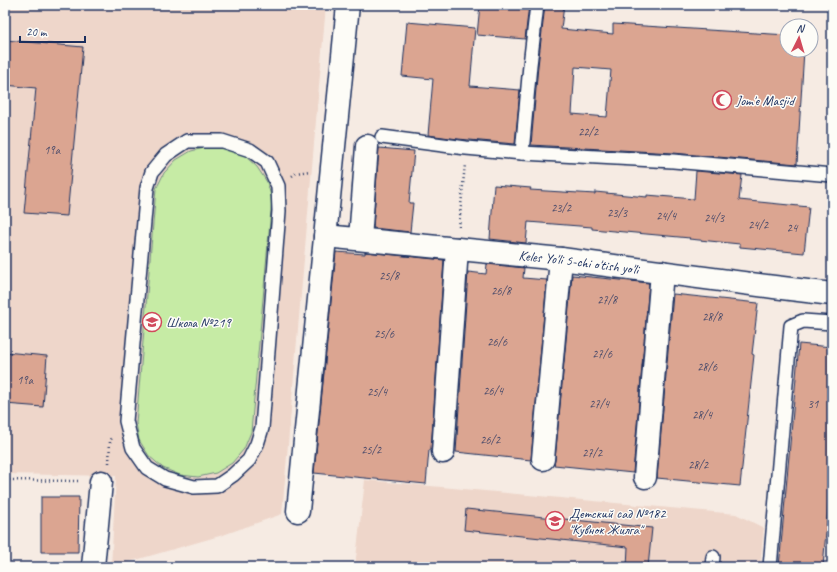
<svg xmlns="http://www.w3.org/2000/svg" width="837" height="572" font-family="Caveat,sans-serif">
<rect width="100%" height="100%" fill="#f6ebe3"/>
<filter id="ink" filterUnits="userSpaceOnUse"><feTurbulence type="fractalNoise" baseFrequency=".025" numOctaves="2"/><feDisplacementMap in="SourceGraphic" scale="8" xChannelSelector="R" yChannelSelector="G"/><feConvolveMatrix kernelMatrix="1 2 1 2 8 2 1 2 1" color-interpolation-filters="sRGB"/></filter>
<g filter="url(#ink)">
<!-- built -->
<g fill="#eed6ca">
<polygon points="5,5 326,5 282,514 223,535 111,567 116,476 5,474"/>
<polygon points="365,480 736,514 764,528 760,567 355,567"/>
</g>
<!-- green -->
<polygon fill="#c6eba5" stroke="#708d82" points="209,147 227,148 244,155 257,167 267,182 272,199 251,432 244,449 232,463 216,473 198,477 180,475 163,468 149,456 139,440 136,423 156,189 164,173 176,160 191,151"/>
<!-- building -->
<g fill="#dba591" stroke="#1b2f5e" fill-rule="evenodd">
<polygon points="480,5 529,5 525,39 477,35"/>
<path d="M545,5h19l-3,24 52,5v-10l174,11v15h17l-7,114 -124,-11 -142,-8 7,-79zM575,67l36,3 -4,47 -35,-3z"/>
<polygon points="407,22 475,28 470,86 520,90 515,144 458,139 428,135 433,79 402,76"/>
<polygon points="5,40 83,47 67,216 24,213 36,88 5,85"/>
<polygon points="379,148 414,151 409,203 413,203 410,232 373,228"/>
<polygon points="696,171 742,175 739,200 809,207 804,253 740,247 740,244 689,239 690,238 592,229 592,227 528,222 526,243 490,239 494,185 531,188 530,190 595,194 595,192 647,197 647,195 694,199"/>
<polygon points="336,252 365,254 365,252 444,260 431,450 429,450 426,484 314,473"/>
<polygon points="487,264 524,268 523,278 547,280 531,460 456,452 468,272 486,274"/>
<polygon points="572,275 649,283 633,473 554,465 555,460"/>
<polygon points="673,294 758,303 752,354 754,355 740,486 657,478"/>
<polygon points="799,344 832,347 832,462 823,567 779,567"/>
<polygon points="5,352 47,356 43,407 5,404"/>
<polygon points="41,497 79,497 78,552 41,552"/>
<polygon points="466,509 652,528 648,567 627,567 628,547 464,530"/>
</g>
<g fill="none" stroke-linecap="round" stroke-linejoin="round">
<!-- service casing -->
<g stroke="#1b2f5e" stroke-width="16">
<g id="service">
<polyline points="382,137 466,148 522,153 673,161 832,175"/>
<polygon points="187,141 222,141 250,150 267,162 278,186 279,211 262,428 257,444 249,460 233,475 217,486 194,487 165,479 147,468 133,448 126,421 147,188 152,172 166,155"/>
<polyline points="522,153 530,65 537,5"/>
<polyline points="712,567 713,557"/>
<polyline points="770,567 791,326 803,321 832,323"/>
</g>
</g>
<!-- minor casing -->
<g stroke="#1b2f5e" stroke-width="25">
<g id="minor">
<path id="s1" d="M325,236l236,23 213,28 58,7"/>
<polyline points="360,239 367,146"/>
<polyline points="443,452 457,249"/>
<polyline points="543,459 561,259"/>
<polyline points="645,477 662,272"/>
<polyline points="298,511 348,5"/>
<polyline points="93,567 101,482"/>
</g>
</g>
<!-- path -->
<g stroke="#1b2f5e" stroke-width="2.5" stroke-dasharray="1 3" stroke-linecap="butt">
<polyline points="292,176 296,173 310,171"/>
<polyline points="459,227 465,164"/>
<polyline points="109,463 110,441 112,438"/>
<polyline points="5,480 78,481"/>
</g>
<!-- service -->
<use href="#service" stroke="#fdfcf7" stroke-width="13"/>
<!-- minor -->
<use href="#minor" stroke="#fdfcf7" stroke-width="22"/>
</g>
</g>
<!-- icons -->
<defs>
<g id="mosque-ring" transform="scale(1)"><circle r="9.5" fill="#fdfcf7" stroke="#d1495b" stroke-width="1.5"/><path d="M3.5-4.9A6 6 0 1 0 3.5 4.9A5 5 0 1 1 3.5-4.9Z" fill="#d1495b"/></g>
<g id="school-ring" transform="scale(1)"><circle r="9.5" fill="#fdfcf7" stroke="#d1495b" stroke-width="1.5"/><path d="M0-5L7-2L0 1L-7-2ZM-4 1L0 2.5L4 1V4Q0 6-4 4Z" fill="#d1495b"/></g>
</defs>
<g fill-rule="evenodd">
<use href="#mosque-ring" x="722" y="100"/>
<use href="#school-ring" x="152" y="322"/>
<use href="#school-ring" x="555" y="521"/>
</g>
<g text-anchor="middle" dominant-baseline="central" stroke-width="3" stroke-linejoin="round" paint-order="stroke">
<!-- number labels -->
<g font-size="12" fill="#4b4c6b">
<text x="588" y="132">22/2</text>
<text x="52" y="150">19a</text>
<text x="561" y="208">23/2</text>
<text x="617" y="213">23/3</text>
<text x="666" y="216">24/4</text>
<text x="714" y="218">24/3</text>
<text x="758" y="225">24/2</text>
<text x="792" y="228">24</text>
<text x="389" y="276">25/8</text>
<text x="501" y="291">26/8</text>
<text x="607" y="300">27/8</text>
<text x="712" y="317">28/8</text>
<text x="384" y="334">25/6</text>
<text x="497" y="342">26/6</text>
<text x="602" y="354">27/6</text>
<text x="707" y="367">28/6</text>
<text x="25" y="380">19a</text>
<text x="493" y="391">26/4</text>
<text x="377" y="392">25/4</text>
<text x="599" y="404">27/4</text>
<text x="813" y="404">31</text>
<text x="702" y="415">28/4</text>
<text x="490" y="440">26/2</text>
<text x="371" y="450">25/2</text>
<text x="592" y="453">27/2</text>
<text x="698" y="465">28/2</text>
</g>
<!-- poi labels -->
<g font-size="14" fill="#1b2f5e" stroke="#fdfcf7" text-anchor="start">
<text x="736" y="100">Jom'e Masjid</text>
<text x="166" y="322">Школа №219</text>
<text x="569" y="513">Детский сад №182<tspan x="569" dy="16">"Кувнок Жилга"</tspan></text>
</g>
<!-- street labels -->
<g font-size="14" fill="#1b2f5e" stroke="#fdfcf7">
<text stroke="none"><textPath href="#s1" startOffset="255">Keles Yo'li 5-chi o'tish yo'li</textPath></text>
</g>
</g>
<!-- margin -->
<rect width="837" height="572" fill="none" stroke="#fdfcf7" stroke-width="20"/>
<rect x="10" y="10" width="817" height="552" fill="none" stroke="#1b2f5e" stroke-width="1.5" filter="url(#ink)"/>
<!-- north arrow -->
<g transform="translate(799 38) rotate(5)"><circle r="19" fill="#fdfcf7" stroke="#a3aaba"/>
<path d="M0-3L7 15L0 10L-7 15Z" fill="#d1495b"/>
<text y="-6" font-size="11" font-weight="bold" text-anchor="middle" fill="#1b2f5e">N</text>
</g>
<!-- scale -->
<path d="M20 36v6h65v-6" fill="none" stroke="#1b2f5e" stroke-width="2"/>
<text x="26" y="36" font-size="12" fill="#1b2f5e" stroke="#fdfcf7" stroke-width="3" paint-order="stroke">20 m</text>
</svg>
